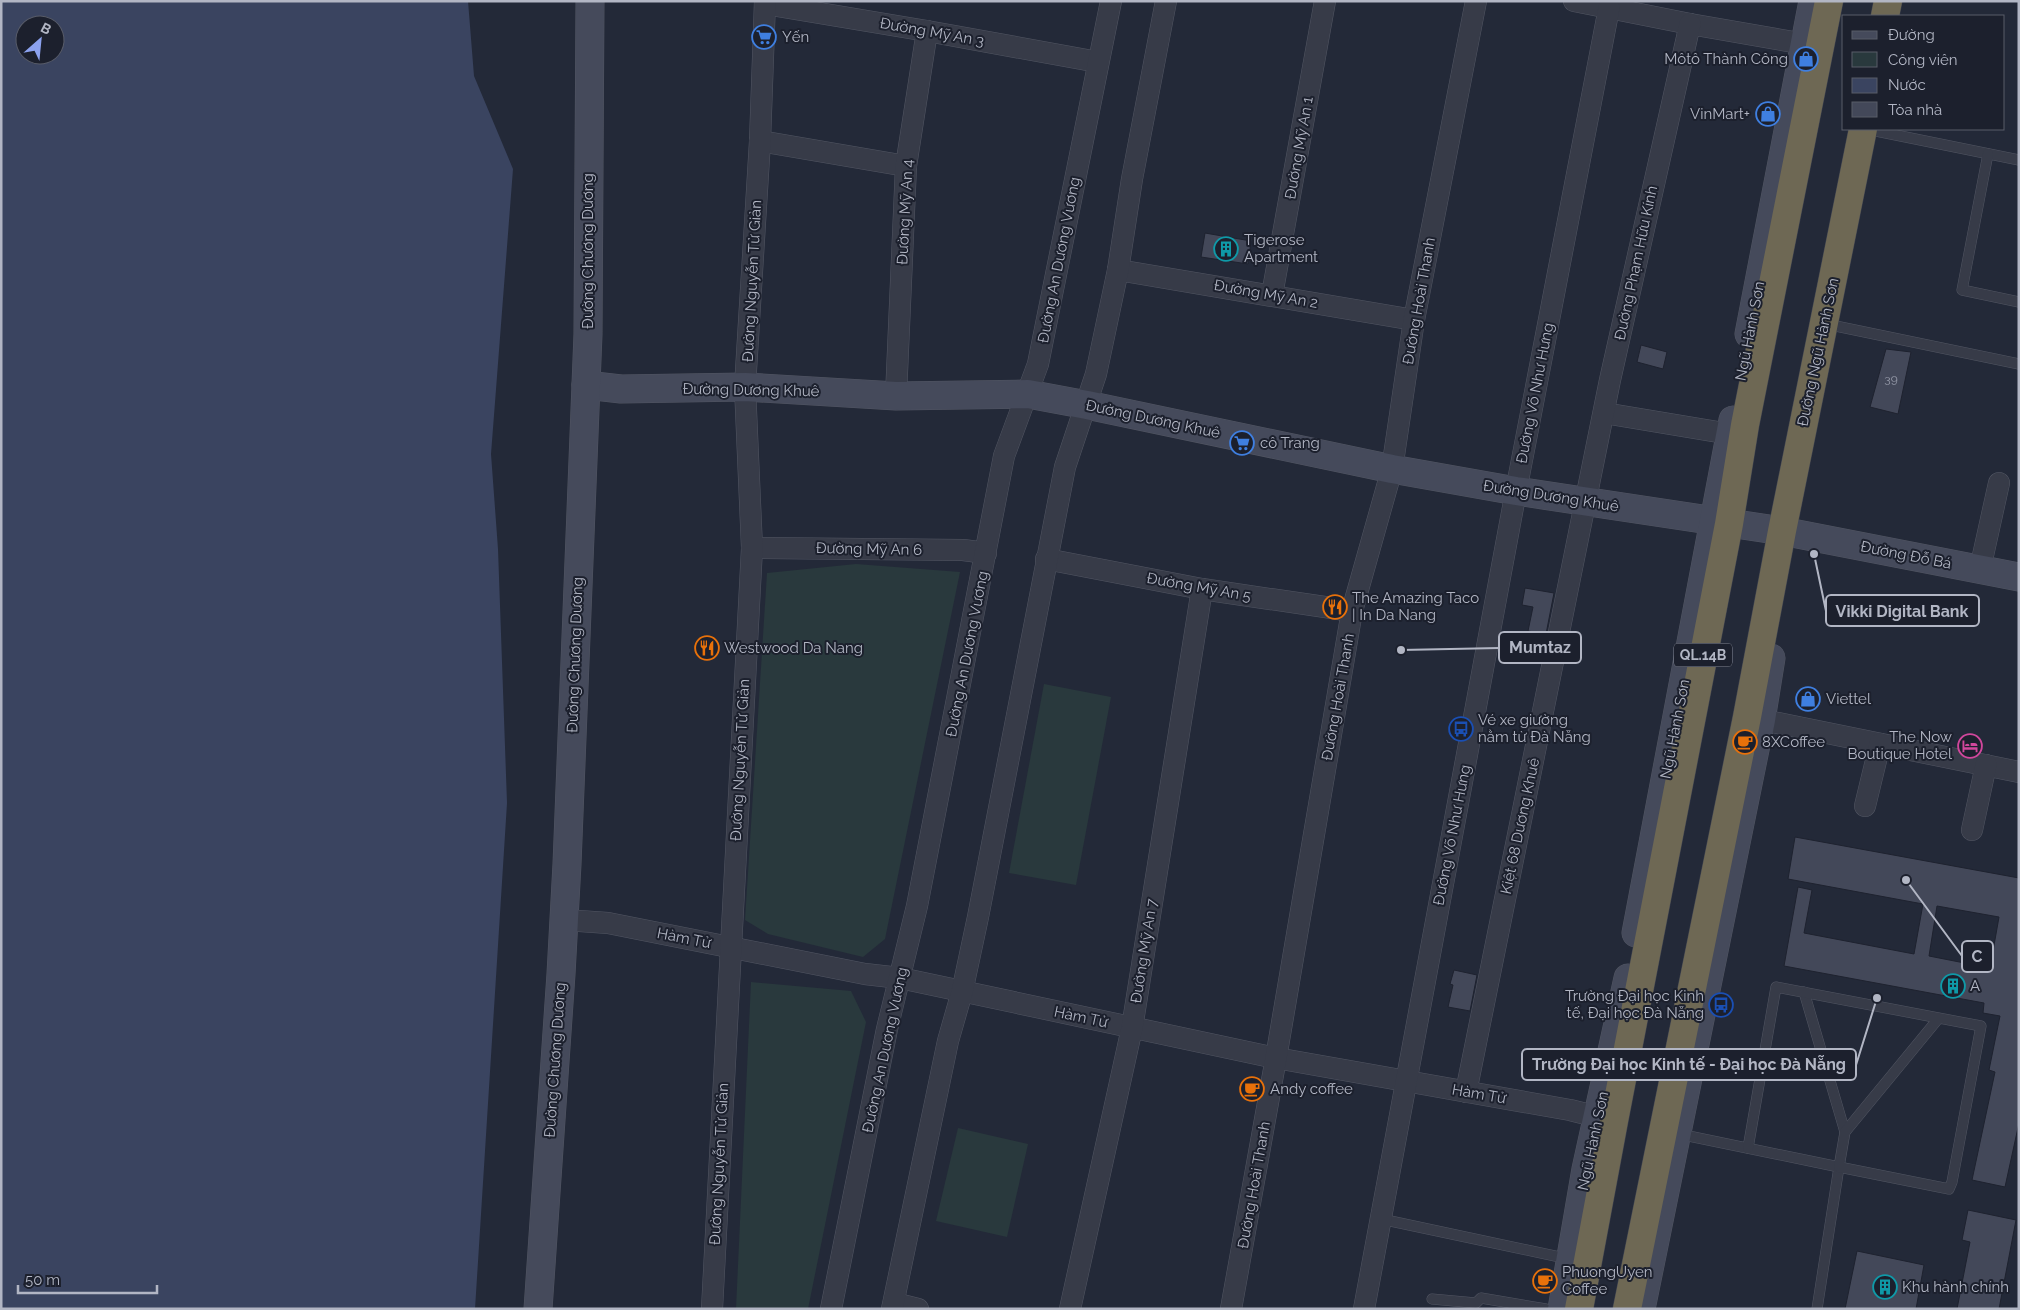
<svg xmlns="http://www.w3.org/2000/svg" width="2020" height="1310" font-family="Raleway,sans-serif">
<rect width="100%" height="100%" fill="#232938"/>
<!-- green -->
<g fill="#29393d">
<polygon points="856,564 960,572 885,939 863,957 768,934 745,920 767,573"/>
<polygon points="1044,684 1111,697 1076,885 1009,873"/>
<polygon points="751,982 851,991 866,1022 808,1309 736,1309"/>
<polygon points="958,1128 1028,1144 1007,1237 936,1221"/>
</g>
<!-- water -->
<path fill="#3a4460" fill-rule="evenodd" d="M1,1h467l6,75 39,93 -22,285 7,95 9,254 -32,506h-474zM25,25h30v30h-30z"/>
<!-- building -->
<g fill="#434859" stroke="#1e222f" fill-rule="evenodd">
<polygon points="1205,233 1251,241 1248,264 1201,257"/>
<polygon points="1641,345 1667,352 1663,369 1637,362"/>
<polygon points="1886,349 1911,352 1898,414 1870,407"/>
<polygon points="1525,588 1554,593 1546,634 1528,631 1533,607 1522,605"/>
<path d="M1795,837l224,41v245l-14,64 -33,-7 23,-108 -6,-2 11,-54 -17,-3 1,-10 -200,-37 14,-79 14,3 -8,43 110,21 9,-50 -135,-25zM1937,906l62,11 -9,51 -61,-12z"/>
<polygon points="1454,970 1477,975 1470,1011 1448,1007 1453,985 1450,984"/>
<polygon points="1968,1210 2016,1220 1999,1309 1957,1309 1970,1242 1962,1240"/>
<polygon points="1857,1251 1924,1265 1916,1309 1845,1309"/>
</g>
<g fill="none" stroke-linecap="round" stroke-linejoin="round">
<!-- lane casing -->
<g stroke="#525663" stroke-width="11">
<g id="lane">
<polyline points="1866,129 2019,160"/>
<polyline points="1988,154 1962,290 2019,302"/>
<polyline points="1826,324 2019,364"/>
<polyline points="1804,992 1845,1132"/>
<polyline points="1679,1134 1839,1167 1817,1309"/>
<polyline points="1748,1148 1776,987 1981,1026 1952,1182 1949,1189 1839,1167 1845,1132 1938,1019"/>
<polyline points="1381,1219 1569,1259"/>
<polyline points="1432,1299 1476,1303 1481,1298 1546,1309"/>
</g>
</g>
<!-- street casing -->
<g stroke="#525663" stroke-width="22">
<g id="street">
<polyline points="1574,1 1690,24 1805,44"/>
<polyline points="765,4 927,31 1098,62"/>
<polyline points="760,141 906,166"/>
<polyline points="1118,270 1414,320"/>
<polyline points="1272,295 1325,1"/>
<polyline points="896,396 906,166 927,31"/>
<polyline points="1604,413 1730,434"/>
<polyline points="752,548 963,550 986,553"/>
<polyline points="1046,559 1202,589 1352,611"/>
<polyline points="1980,569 1999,483"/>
<polyline points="1748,717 2019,772"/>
<polyline points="1865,806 1880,744"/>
<polyline points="1972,830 1986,765"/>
<polyline points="565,920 608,923 865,974 900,978 1276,1058 1570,1110 1598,1117"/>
<polyline points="1466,1092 1610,380 1690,24"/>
<polyline points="894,1303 918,1309"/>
<polyline points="712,1309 752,548 745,387 760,141 765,1"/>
<polyline points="831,1309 887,1029 917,906 1004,456 1038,364 1111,1"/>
<polyline points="892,1309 948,1041 962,992 978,917 1065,467 1096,374 1118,270 1132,179 1166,1"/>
<polyline points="1070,1309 1132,1028 1202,589"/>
<polyline points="1231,1309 1276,1058 1352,611 1392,469 1414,320 1476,1"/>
<polyline points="1364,1309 1516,491 1609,8"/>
</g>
</g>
<!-- secondary casing -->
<g stroke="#525663" stroke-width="29">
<g id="secondary">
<polyline points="1749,334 1813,1"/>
<polyline points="586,385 621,389 745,387 896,396 1028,394 1087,405 1392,469 1516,491 1782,531 2019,577"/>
<polyline points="1636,933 1733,420"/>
<polyline points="538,1309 561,974 567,864 588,334 590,1"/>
<polyline points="1562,1309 1586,1169 1628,978"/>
<polyline points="1641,1309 1761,720 1771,658"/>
</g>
</g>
<!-- highway casing -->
<g stroke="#3f4350" stroke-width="29">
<g id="highway">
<polyline points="1885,16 1888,1"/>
<polyline points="1579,1309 1614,1121 1729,524 1745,425 1829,1"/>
<polyline points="1627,1309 1747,717 1782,531 1863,129"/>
</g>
</g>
<!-- lane -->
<use href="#lane" stroke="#373b48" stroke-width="10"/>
<!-- street -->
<use href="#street" stroke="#373b48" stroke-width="21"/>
<!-- secondary -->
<use href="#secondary" stroke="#454a5b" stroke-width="28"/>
<!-- highway -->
<use href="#highway" stroke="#6e6854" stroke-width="28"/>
</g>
<!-- icons -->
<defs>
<g id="supermarket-ring" transform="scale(1.25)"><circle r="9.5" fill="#1c202d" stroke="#3f7fe0" stroke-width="1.5"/><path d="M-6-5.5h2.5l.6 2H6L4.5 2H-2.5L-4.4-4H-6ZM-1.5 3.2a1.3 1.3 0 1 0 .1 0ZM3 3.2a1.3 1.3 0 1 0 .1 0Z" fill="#3f7fe0"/></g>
<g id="shop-ring" transform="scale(1.25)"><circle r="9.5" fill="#1c202d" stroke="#3f7fe0" stroke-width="1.5"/><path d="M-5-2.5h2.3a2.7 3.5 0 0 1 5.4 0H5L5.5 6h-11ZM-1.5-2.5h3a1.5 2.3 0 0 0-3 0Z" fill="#3f7fe0"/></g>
<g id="building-ring" transform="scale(1.25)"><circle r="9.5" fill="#1c202d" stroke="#0f9aa8" stroke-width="1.5"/><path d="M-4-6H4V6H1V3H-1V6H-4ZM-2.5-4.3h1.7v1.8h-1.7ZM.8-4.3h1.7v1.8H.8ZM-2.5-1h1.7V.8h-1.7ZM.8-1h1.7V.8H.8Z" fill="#0f9aa8"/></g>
<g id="restaurant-ring" transform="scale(1.25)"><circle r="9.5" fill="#1c202d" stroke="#e8710a" stroke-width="1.5"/><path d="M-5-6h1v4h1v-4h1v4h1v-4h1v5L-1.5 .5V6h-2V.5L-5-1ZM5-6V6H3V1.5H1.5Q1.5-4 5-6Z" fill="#e8710a"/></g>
<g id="bus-ring" transform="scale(1.25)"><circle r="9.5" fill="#1c202d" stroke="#1a4fb4" stroke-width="1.5"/><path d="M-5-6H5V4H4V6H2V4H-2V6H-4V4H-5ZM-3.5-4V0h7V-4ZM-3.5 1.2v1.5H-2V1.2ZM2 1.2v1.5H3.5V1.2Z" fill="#1a4fb4"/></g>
<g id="cafe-ring" transform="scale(1.25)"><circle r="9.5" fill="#1c202d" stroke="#e8710a" stroke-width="1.5"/><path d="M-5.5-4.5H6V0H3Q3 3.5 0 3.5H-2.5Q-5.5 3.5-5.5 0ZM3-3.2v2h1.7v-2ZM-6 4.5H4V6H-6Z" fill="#e8710a"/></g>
<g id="hotel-ring" transform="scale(1.25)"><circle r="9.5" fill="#1c202d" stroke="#d1479c" stroke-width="1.5"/><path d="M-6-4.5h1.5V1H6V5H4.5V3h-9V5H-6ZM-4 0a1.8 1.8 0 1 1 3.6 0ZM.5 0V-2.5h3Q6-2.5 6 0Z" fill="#d1479c"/></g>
</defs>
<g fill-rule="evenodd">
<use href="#supermarket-ring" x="764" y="37"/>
<use href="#shop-ring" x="1806" y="59"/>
<use href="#shop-ring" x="1768" y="114"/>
<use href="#building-ring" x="1226" y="249"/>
<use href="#supermarket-ring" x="1242" y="443"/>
<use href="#restaurant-ring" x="1335" y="607"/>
<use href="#restaurant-ring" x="707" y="648"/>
<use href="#shop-ring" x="1808" y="699"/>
<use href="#bus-ring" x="1461" y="729"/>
<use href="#cafe-ring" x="1745" y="742"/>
<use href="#hotel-ring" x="1970" y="746"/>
<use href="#building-ring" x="1953" y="986"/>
<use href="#bus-ring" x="1721" y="1005"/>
<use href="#cafe-ring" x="1252" y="1089"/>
<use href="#cafe-ring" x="1545" y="1281"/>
<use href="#building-ring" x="1885" y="1287"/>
</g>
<g text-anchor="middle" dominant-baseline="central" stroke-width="4" stroke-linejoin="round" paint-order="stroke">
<!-- number labels -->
<g font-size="12" fill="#969aa9">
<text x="1891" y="379">39</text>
</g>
<!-- shield labels -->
<rect fill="#1c202d" stroke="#858997" stroke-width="1" x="1674" y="643.5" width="58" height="23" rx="4"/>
<g font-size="14" font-weight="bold" fill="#b2b6c4">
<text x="1703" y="655">QL.14B</text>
</g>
<!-- street labels -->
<g font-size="15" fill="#b2b6c4" stroke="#1c202d">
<text transform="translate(932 32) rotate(10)">Đường Mỹ An 3</text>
<text transform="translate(1299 148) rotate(-80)">Đường Mỹ An 1</text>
<text transform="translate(905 212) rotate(-87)">Đường Mỹ An 4</text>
<text transform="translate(588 251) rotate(-90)">Đường Chương Dương</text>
<text transform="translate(1059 260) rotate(-79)">Đường An Dương Vương</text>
<text transform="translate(1636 263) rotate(-78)">Đường Phạm Hữu Kính</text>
<text transform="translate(752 281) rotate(-87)">Đường Nguyễn Tử Giản</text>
<text transform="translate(1266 294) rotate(10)">Đường Mỹ An 2</text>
<text transform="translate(1419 301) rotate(-80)">Đường Hoài Thanh</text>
<text transform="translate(1750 331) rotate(-79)">Ngũ Hành Sơn</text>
<text transform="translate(1818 352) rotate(-78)">Đường Ngũ Hành Sơn</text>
<text transform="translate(751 390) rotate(1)">Đường Dương Khuê</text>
<text transform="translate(1535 393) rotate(-79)">Đường Võ Như Hưng</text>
<text transform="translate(1153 419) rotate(12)">Đường Dương Khuê</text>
<text transform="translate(1551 496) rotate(9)">Đường Dương Khuê</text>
<text transform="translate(869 549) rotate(1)">Đường Mỹ An 6</text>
<text transform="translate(1906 555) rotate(11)">Đường Đỗ Bá</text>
<text transform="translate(1199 587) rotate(10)">Đường Mỹ An 5</text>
<text transform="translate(967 654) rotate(-79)">Đường An Dương Vương</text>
<text transform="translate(575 655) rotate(-88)">Đường Chương Dương</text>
<text transform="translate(1338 697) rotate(-80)">Đường Hoài Thanh</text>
<text transform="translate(1675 729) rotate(-79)">Ngũ Hành Sơn</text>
<text transform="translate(740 760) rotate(-87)">Đường Nguyễn Tử Giản</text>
<text transform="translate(1520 826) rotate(-78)">Kiệt 68 Dương Khuê</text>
<text transform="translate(1452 835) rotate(-79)">Đường Võ Như Hưng</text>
<text transform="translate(684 938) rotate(11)">Hàm Tử</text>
<text transform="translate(1144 951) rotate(-81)">Đường Mỹ An 7</text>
<text transform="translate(1081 1017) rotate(12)">Hàm Tử</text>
<text transform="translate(885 1050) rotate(-78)">Đường An Dương Vương</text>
<text transform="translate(555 1060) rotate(-86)">Đường Chương Dương</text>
<text transform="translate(1479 1094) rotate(10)">Hàm Tử</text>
<text transform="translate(1593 1141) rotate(-78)">Ngũ Hành Sơn</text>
<text transform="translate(719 1164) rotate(-87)">Đường Nguyễn Tử Giản</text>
<text transform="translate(1254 1185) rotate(-80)">Đường Hoài Thanh</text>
</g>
<!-- poi labels -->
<g font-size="15" fill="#b2b6c4" stroke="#1c202d" text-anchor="start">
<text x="782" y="37">Yến</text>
<text x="1788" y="59" text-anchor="end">Môtô Thành Công</text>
<text x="1750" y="114" text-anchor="end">VinMart+</text>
<text x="1244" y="240">Tigerose<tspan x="1244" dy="17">Apartment</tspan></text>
<text x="1260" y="443">cô Trang</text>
<text x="1352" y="598">The Amazing Taco<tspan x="1352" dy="17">| In Da Nang</tspan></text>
<text x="724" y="648">Westwood Da Nang</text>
<text x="1826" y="699">Viettel</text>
<text x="1478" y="720">Vé xe giường<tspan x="1478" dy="17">nằm từ Đà Nẵng</tspan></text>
<text x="1952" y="737" text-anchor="end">The Now<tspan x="1952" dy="17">Boutique Hotel</tspan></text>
<text x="1762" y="742">8XCoffee</text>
<text x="1970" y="986">A</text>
<text x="1704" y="996" text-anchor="end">Trường Đại học Kinh<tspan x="1704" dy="17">tế, Đại học Đà Nẵng</tspan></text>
<text x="1270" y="1089">Andy coffee</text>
<text x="1562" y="1272">PhuongUyen<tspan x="1562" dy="17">Coffee</tspan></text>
<text x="1902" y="1287">Khu hành chính</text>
</g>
</g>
<!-- callouts -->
<path fill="none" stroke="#b2b6c4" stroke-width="2" d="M1814 554L1826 611M1401 650L1499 648M1906 880L1962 956M1877 998L1856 1065"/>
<g fill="#b2b6c4" stroke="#1c202d" stroke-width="2">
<circle cx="1814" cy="554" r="5"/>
<circle cx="1401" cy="650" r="5"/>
<circle cx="1906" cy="880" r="5"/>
<circle cx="1877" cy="998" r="5"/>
</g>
<g fill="#1c202d" stroke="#b2b6c4" stroke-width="2">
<rect x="1826" y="595" width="153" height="31" rx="5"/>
<rect x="1499" y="632" width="82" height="31" rx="5"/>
<rect x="1962" y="941" width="31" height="31" rx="5"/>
<rect x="1522" y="1049" width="334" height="31" rx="5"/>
</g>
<g font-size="16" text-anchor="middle" font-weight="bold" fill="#b2b6c4">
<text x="1902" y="617">Vikki Digital Bank</text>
<text x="1540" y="653">Mumtaz</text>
<text x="1977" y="962">C</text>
<text x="1689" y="1070">Trường Đại học Kinh tế - Đại học Đà Nẵng</text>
</g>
<!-- border -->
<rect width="2020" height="1310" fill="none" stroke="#b2b6c4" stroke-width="5"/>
<!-- legend -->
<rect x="1842" y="15" width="162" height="115" fill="#1c202d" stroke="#585c69"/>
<rect x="1852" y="31" width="25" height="8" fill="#454a5b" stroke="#585c69"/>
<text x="1888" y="40" font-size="15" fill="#b2b6c4">Đường</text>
<rect x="1852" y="52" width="25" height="15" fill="#29393d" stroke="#585c69"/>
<text x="1888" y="65" font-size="15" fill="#b2b6c4">Công viên</text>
<rect x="1852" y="78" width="25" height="15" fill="#3a4460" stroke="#585c69"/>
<text x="1888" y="90" font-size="15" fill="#b2b6c4">Nước</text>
<rect x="1852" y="102" width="25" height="15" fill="#434859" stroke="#585c69"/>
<text x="1888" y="115" font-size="15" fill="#b2b6c4">Tòa nhà</text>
<!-- north arrow -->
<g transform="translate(40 40) rotate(27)"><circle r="24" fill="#1c202d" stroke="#585c69"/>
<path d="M0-4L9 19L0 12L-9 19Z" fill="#8ca2ef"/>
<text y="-8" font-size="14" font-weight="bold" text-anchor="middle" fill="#b2b6c4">B</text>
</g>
<!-- scale -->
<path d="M18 1285v8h139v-8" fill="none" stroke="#b2b6c4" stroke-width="2.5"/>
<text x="25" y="1285" font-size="15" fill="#b2b6c4" stroke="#1c202d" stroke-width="4" paint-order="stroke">50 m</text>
</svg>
